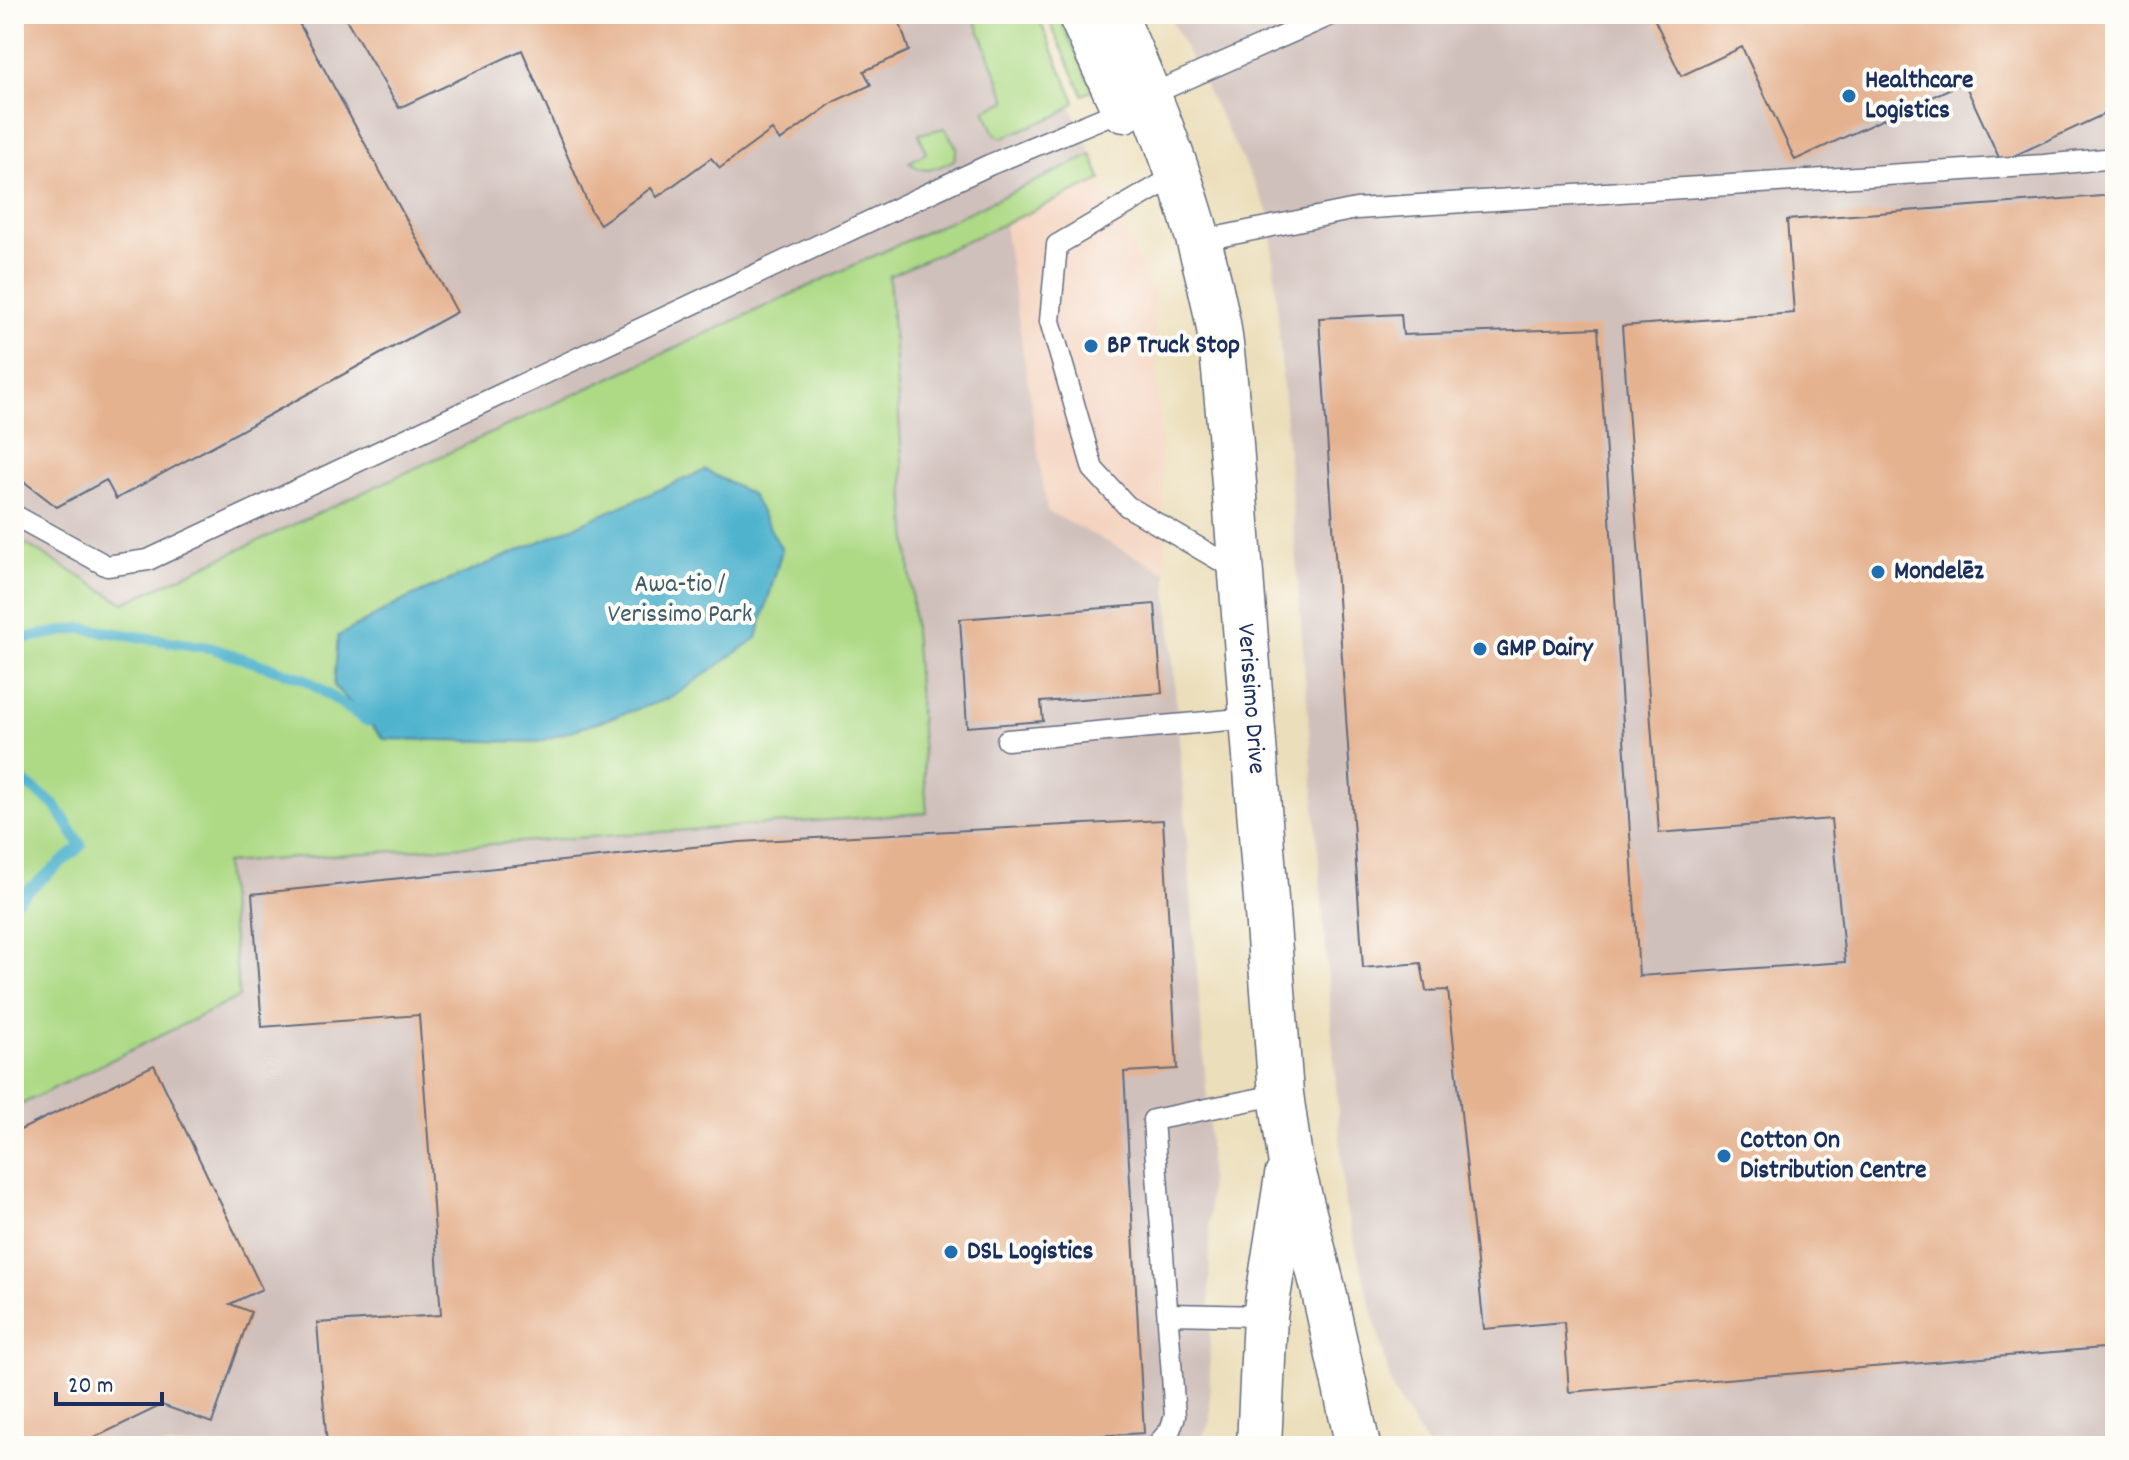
<svg xmlns="http://www.w3.org/2000/svg" width="2129" height="1460" font-family="Dekko,sans-serif">
<rect width="100%" height="100%" fill="#fdfcf7"/>
<filter id="ink" filterUnits="userSpaceOnUse"><feTurbulence type="fractalNoise" baseFrequency=".0125" numOctaves="2"/><feDisplacementMap in="SourceGraphic" scale="16" xChannelSelector="R" yChannelSelector="G"/><feConvolveMatrix kernelMatrix="1 2 1 2 8 2 1 2 1" color-interpolation-filters="sRGB"/></filter>
<filter id="wash" filterUnits="userSpaceOnUse"><feTurbulence type="fractalNoise" baseFrequency=".006" numOctaves="4" result="noise"/><feDisplacementMap in="SourceGraphic" scale="32" xChannelSelector="R" yChannelSelector="G"/><feGaussianBlur stdDeviation="1.8" result="paint"/><feColorMatrix in="noise" values="0 0 0 0 0 0 0 0 0 0 0 0 0 0 0 0 0 1.4 0 .05"/><feComposite in="paint" operator="in"/></filter>
<g filter="url(#wash)">
<rect width="100%" height="100%" fill="#ebdeba"/>
<!-- built -->
<polygon fill="#f4d3bf" points="1101,180 1154,294 1166,572 1047,511 1004,224"/>
<!-- industrial -->
<g fill="#d0c0bb">
<polygon points="14,14 1032,14 1092,155 124,603 14,537"/>
<polygon points="1168,14 2115,14 2115,1441 1958,1446 1427,1446 1393,1391 1345,1205 1270,214"/>
<polygon points="1004,224 1047,511 1166,572 1209,1126 1210,1422 1197,1446 14,1446 14,1108 239,997 225,863 927,813 889,276"/>
</g>
<!-- green -->
<g fill="#aeda86" stroke="#648472" stroke-width="2">
<polygon points="973,14 1037,14 1075,102 1059,115 1001,138 994,132 985,110 1007,101"/>
<polygon points="1046,14 1058,14 1093,90 1083,95"/>
<path d="M945,128l12,20 -3,12c-16,8 -30,16 -45,2l17,-9 -7,-19z"/>
<polygon points="1092,155 1101,180 889,276 927,813 225,863 239,997 14,1108 14,537 124,603"/>
</g>
<!-- water -->
<polygon fill="#4fb3ce" stroke="#357196" stroke-width="2" points="705,470 751,494 782,550 757,638 671,698 538,742 384,739 334,686 338,636 406,599"/>
<g fill="none" stroke-linecap="round" stroke-linejoin="round">
<!-- stream -->
<g stroke="#4fb3ce" stroke-width="11">
<polyline points="14,640 81,628 211,648 305,679 367,721"/>
<polyline points="14,775 55,805 81,846 14,902"/>
</g>
</g>
<g id="blocks">
<!-- building -->
<g fill="#e5b290">
<polygon points="14,14 294,14 457,312 116,499 106,480 57,507 14,474"/>
<polygon points="343,14 897,14 909,51 864,71 871,85 835,101 780,141 772,130 720,168 711,158 657,197 651,188 600,224 591,211 522,50 399,108"/>
<polygon points="1652,14 2115,14 2115,109 2001,162 1964,82 1795,160 1742,47 1681,76"/>
<polygon points="2115,195 2115,1347 1569,1392 1564,1322 1484,1329 1448,990 1426,991 1421,963 1363,968 1319,318 1401,314 1403,335 1598,328 1639,976 1845,962 1831,819 1659,833 1622,326 1794,313 1787,220"/>
<polygon points="1155,604 1162,693 1041,702 1043,721 967,727 960,619"/>
<polygon points="1163,820 1177,1069 1124,1072 1144,1433 931,1446 327,1446 317,1323 441,1315 419,1015 262,1027 252,894 740,842"/>
<polygon points="154,1065 262,1289 230,1304 251,1312 212,1423 162,1405 77,1446 14,1446 14,1133"/>
</g>
</g>
</g>
<g filter="url(#ink)">
<use href="#blocks" fill-opacity="0" stroke="#646c7e" stroke-width="2"/>
<g fill="none" stroke-linecap="round" stroke-linejoin="round">
<!-- service casing -->
<g stroke="#646c7e" stroke-width="23">
<g id="service">
<polyline points="1177,175 1057,245 1050,321 1093,469 1127,506 1240,572"/>
<polyline points="1199,241 1356,209 2044,165 2115,158"/>
<polyline points="14,515 107,566 148,560 989,165 1124,109 1150,95 1333,14"/>
<polyline points="1007,740 1251,718"/>
<polyline points="1168,1314 1265,1316"/>
<polyline points="1156,1446 1170,1430 1175,1416 1153,1120 1281,1094"/>
</g>
</g>
<!-- tertiary casing -->
<g stroke="#646c7e" stroke-width="47">
<g id="tertiary">
<polyline points="1080,14 1124,110"/>
<path id="s1" d="M1114,14c44,99 84,202 104,309 6,36 8,73 12,109l51,662 9,64 34,134 34,154"/>
<polyline points="1259,1446 1265,1316 1287,1176"/>
</g>
</g>
<!-- service -->
<use href="#service" stroke="#fff" stroke-width="20"/>
<!-- tertiary -->
<use href="#tertiary" stroke="#fff" stroke-width="44"/>
</g>
</g>
<!-- markers -->
<g fill="#1f6fb2" stroke="#fdfcf7" stroke-width="3">
<circle cx="1849" cy="96" r="8"/>
<circle cx="1091" cy="346" r="8"/>
<circle cx="1878" cy="572" r="8"/>
<circle cx="1480" cy="649" r="8"/>
<circle cx="1724" cy="1156" r="8"/>
<circle cx="951" cy="1252" r="8"/>
</g>
<g text-anchor="middle" dominant-baseline="central" stroke-width="8" stroke-linejoin="round" paint-order="stroke">
<!-- poi labels -->
<g font-size="26" font-weight="bold" fill="#1b2f5e" stroke="#fdfcf7" text-anchor="start">
<text x="1865" y="81">Healthcare<tspan x="1865" dy="30">Logistics</tspan></text>
<text x="1107" y="346">BP Truck Stop</text>
<text x="1894" y="572">Mondelēz</text>
<text x="1496" y="649">GMP Dairy</text>
<text x="1740" y="1141">Cotton On<tspan x="1740" dy="30">Distribution Centre</tspan></text>
<text x="967" y="1252">DSL Logistics</text>
</g>
<!-- park labels -->
<g font-size="26" fill="#405a68" stroke="#fdfcf7">
<text x="680" y="585">Awa-tio /<tspan x="680" dy="30">Verissimo Park</tspan></text>
</g>
<!-- street labels -->
<g font-size="26" fill="#1b2f5e" stroke="#fdfcf7">
<text stroke="none"><textPath href="#s1" startOffset="704">Verissimo Drive</textPath></text>
</g>
</g>
<!-- margin -->
<rect width="2129" height="1460" fill="none" stroke="#fdfcf7" stroke-width="48"/>
<!-- scale -->
<path d="M56 1392v12h106v-12" fill="none" stroke="#1b2f5e" stroke-width="4"/>
<text x="68" y="1392" font-size="24" fill="#1b2f5e" stroke="#fdfcf7" stroke-width="6" paint-order="stroke">20 m</text>
</svg>
